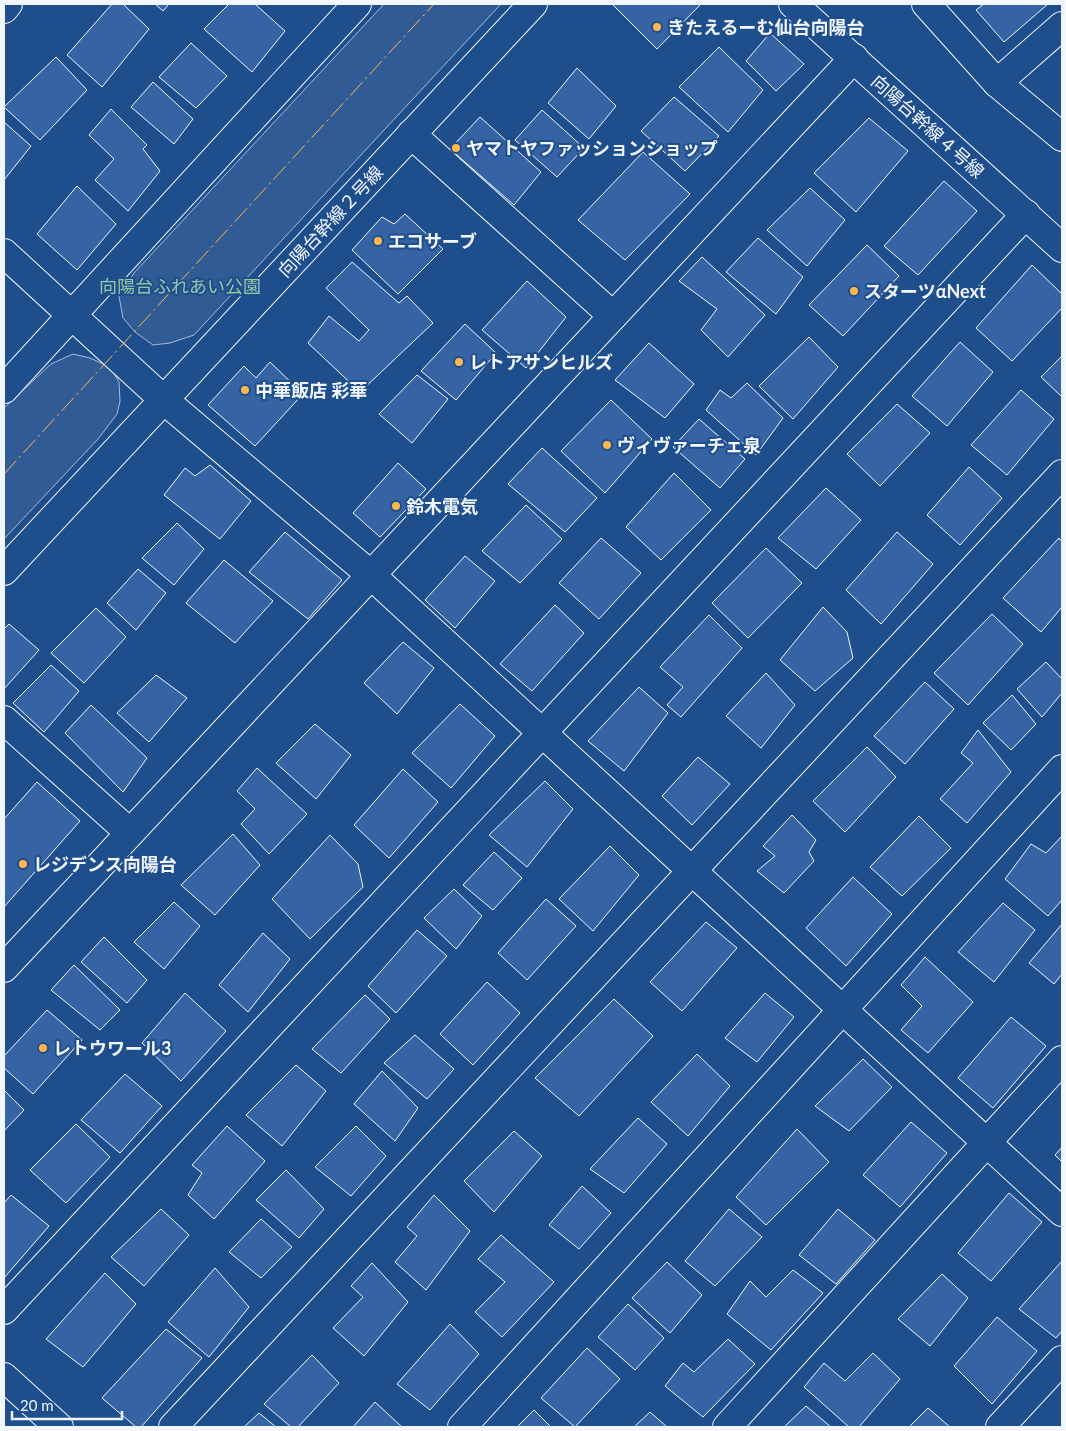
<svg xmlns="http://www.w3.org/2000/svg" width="1066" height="1431" font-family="Lato,'Noto Sans JP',sans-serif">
<rect width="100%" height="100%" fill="#1f4e8c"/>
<!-- built -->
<g fill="#305b95" stroke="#a8bbd7">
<polygon points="384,4 501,4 194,335 170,343 153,345 135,332 123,318 119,296 134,273"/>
<polygon points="73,354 90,358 110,367 119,382 120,401 117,414 98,439 4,539 4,408 51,364"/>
</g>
<!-- building -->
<g fill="#3563a3" stroke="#f2f6ff">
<polygon points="112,4 123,4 149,29 102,87 67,55"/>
<polygon points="155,4 169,4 163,11"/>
<polygon points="229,4 255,4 285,31 252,72 204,29"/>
<polygon points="612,4 701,4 657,49"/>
<polygon points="984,4 1048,4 1004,42 976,10"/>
<polygon points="770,33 804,64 776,91 746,61"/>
<polygon points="191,43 227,76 196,108 159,77"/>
<polygon points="719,47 763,90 728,132 679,87"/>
<polygon points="56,57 87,90 40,140 4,107"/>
<polygon points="577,68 616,106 589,139 548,103"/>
<polygon points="153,82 193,119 174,144 131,107"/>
<polygon points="674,97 719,136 685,171 641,131"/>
<polygon points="111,109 147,145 143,149 160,171 128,211 95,180 114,159 89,135"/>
<polygon points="542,110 584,148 557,177 515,140"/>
<polygon points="480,117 541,172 514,205 450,149"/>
<polygon points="869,118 908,151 856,212 814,173"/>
<polygon points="4,122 31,146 4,180"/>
<polygon points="643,152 690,194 625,260 578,220"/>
<polygon points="944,181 977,211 918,275 884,246"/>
<polygon points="77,186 116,224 77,270 37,234"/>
<polygon points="810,188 845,220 807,266 767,230"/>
<polygon points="405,214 443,249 398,294 352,250 382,217 394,224"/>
<polygon points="758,238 803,277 776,314 726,272"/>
<polygon points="867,245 899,276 843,336 809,305"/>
<polygon points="702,257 765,315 728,357 701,330 717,309 679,281"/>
<polygon points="352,262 399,303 407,296 433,323 360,392 308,343 329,316 359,341 369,330 326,288"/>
<polygon points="1032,265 1062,294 1062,308 1012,361 976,328"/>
<polygon points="527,281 566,317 526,368 482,330"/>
<polygon points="465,324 496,353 456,400 421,371"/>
<polygon points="809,337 838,367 793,419 759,386"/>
<polygon points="960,342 993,372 947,426 912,396"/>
<polygon points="649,343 694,384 665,418 615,380"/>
<polygon points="1062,356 1062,397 1041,377"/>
<polygon points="270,362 303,394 255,446 208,405 244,366 256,378"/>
<polygon points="417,375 448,399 412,443 379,414"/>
<polygon points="747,383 783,418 756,455 706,410 720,390 731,398"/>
<polygon points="1021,390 1054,419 1007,475 971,445"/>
<polygon points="611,400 652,439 605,493 561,451"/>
<polygon points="897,404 930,433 880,486 847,454"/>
<polygon points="699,419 745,459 720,488 673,447"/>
<polygon points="542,448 597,498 565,532 508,484"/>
<polygon points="398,463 426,489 380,537 353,513"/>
<polygon points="210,465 251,501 220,539 164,495 185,468 195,476"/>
<polygon points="969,467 1002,498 960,545 927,515"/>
<polygon points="674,473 711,510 661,560 626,527"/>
<polygon points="826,488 861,520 816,569 778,538"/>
<polygon points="526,505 562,539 520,583 482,551"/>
<polygon points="177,523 204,549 174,585 142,558"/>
<polygon points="285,532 342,580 308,619 249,572"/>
<polygon points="897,532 933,564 881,624 846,590"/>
<polygon points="601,538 641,573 599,619 559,583"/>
<polygon points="1059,538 1062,542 1062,607 1041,632 1003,598"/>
<polygon points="766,548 802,583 748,638 712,603"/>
<polygon points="465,556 495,581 455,628 425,600"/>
<polygon points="224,560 273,601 235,643 186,603"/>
<polygon points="138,569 166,593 136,630 107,603"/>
<polygon points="555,605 584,633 532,691 500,664"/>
<polygon points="823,607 847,632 853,658 815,691 780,660"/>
<polygon points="96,608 126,637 84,683 51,653"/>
<polygon points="992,614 1023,644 968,705 934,673"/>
<polygon points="709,615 742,648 681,717 667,705 683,687 660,667"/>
<polygon points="9,624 39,650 4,689 4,629"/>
<polygon points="403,642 434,668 397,714 364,683"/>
<polygon points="1046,662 1062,679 1062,693 1042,717 1017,689"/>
<polygon points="51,665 79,691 44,732 13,703"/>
<polygon points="766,673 795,705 761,748 726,716"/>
<polygon points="156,675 187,698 149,742 117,713"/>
<polygon points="925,682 954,709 905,764 874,736"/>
<polygon points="639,687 668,713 624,771 588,741"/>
<polygon points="1012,695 1036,724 1011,750 983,723"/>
<polygon points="460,704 495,736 451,788 412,753"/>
<polygon points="91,705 147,758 123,792 65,733"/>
<polygon points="315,724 351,755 316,799 276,763"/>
<polygon points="978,730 1011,772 967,823 940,799 973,763 961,753"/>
<polygon points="867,747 896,777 845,832 813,801"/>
<polygon points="698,757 730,784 692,825 662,796"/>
<polygon points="257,768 307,814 269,854 241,824 255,809 237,791"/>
<polygon points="403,769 438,802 389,858 354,825"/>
<polygon points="545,781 573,809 527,867 489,835"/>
<polygon points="37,782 80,821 4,907 4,819"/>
<polygon points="792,815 816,840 809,852 814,861 784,893 757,871 775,856 763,846"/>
<polygon points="919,816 951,848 902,896 870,867"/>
<polygon points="233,834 260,865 215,915 181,885"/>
<polygon points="330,835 358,864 363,887 310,939 272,899"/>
<polygon points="1062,836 1062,900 1048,916 1005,879 1031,844 1046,853"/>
<polygon points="610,846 639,875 593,931 559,899"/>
<polygon points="494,852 522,878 493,910 463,885"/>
<polygon points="853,877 892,914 846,966 806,928"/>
<polygon points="454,889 482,916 456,949 424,918"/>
<polygon points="546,899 576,926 527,980 498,953"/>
<polygon points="174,902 200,926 164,969 134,942"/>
<polygon points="1003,903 1035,930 994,982 958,952"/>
<polygon points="706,922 737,948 682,1011 650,982"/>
<polygon points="1062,924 1062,974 1054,984 1029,963"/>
<polygon points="417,930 447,956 396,1013 368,986"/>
<polygon points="263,933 290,959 248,1012 219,985"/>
<polygon points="104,937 147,980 127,1003 81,962"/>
<polygon points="925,957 973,1002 928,1053 901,1030 922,1006 901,985"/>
<polygon points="74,965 120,1010 100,1030 51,990"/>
<polygon points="487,982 520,1013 473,1065 440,1034"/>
<polygon points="185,993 226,1031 181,1081 142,1043"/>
<polygon points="765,993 794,1017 757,1062 725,1038"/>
<polygon points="365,995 390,1019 341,1073 312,1049"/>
<polygon points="614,999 653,1036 579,1116 535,1078"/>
<polygon points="47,1010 82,1040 33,1094 4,1068 4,1056"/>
<polygon points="1011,1017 1046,1046 993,1108 958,1078"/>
<polygon points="415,1035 454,1069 427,1099 384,1063"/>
<polygon points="697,1054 730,1086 688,1136 651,1102"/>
<polygon points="863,1059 892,1087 849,1131 815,1106"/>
<polygon points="296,1065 326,1091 282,1146 246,1115"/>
<polygon points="382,1071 418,1108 395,1141 354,1104"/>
<polygon points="125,1074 162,1106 120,1153 81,1120"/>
<polygon points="4,1090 24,1110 4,1131"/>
<polygon points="638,1118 667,1144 624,1193 590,1169"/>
<polygon points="911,1122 947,1153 900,1207 863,1175"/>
<polygon points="76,1124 110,1157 66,1203 30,1170"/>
<polygon points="227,1126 265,1161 214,1219 188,1195 202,1173 192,1165"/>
<polygon points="356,1126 386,1156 351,1196 315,1167"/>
<polygon points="797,1129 829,1162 766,1225 736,1197"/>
<polygon points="514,1131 542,1156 494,1212 464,1181"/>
<polygon points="1062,1147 1062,1162 1055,1155"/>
<polygon points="286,1170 324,1209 299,1238 256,1200"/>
<polygon points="582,1186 611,1213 579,1249 549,1225"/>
<polygon points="1009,1193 1042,1222 991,1281 958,1253"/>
<polygon points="11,1195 49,1226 4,1278 4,1203"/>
<polygon points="434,1195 470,1231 426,1290 395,1262 417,1236 407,1227"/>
<polygon points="161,1209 189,1235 144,1286 111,1257"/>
<polygon points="729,1209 762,1237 715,1286 685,1261"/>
<polygon points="838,1209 875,1240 836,1284 799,1255"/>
<polygon points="261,1219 292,1247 261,1278 229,1252"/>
<polygon points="501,1235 554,1282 502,1337 475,1312 505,1282 478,1259"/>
<polygon points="1062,1261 1062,1331 1056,1338 1019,1309"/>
<polygon points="667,1262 702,1295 670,1333 632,1298"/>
<polygon points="372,1263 408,1302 364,1356 333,1328 363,1297 351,1286"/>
<polygon points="215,1268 249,1307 209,1357 168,1322"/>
<polygon points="793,1270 823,1293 771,1350 727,1314 750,1281 766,1297"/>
<polygon points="105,1273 136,1304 83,1367 46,1339"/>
<polygon points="942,1274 968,1298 930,1346 898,1319"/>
<polygon points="628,1304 664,1338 635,1370 598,1337"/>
<polygon points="997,1317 1037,1351 992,1404 954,1366"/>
<polygon points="450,1324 479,1354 430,1410 397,1384"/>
<polygon points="166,1329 202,1358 141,1427 136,1427 102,1398"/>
<polygon points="728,1339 755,1364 703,1417 665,1386 683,1363 694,1372"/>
<polygon points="587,1348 620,1379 575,1427 541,1398"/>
<polygon points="873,1353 900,1379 859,1427 849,1427 804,1387 824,1363 845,1381"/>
<polygon points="312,1355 339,1383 298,1427 291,1427 264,1404"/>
<polygon points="375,1402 402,1427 353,1427"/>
<polygon points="806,1406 831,1427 784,1427"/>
<polygon points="928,1408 950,1427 909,1427"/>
<polygon points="534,1410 551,1427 517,1427"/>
<polygon points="650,1412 667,1427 634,1427"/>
<polygon points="259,1413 276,1427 244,1427"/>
</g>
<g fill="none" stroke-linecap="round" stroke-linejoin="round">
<!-- minor casing -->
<g stroke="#f2f6ff" stroke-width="30">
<g id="minor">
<polyline points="793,4 1062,248"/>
<polyline points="926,4 997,83 1062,137"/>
<polyline points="4,9 8,4"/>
<polyline points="997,83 1062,26"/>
<polyline points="411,134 613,316"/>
<polyline points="4,253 164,400 371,575 1062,1212"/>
<polyline points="4,389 357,4"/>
<polyline points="4,571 533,4"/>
<polyline points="4,720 130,833"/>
<polyline points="4,968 854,58"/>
<polyline points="4,1310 1026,214"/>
<polyline points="4,1377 59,1427"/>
<polyline points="173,1427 1062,474"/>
<polyline points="462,1427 1062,769"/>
<polyline points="727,1427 1062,1060"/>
<polyline points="1000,1427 1062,1360"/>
</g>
</g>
<!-- minor -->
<use href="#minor" stroke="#1f4e8c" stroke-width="28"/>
<!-- power -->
<polyline stroke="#ffb74d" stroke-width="1" stroke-dasharray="18 4 2.5 4" stroke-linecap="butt" points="4,474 434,4"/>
</g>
<!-- markers -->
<g fill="#ffb74d" stroke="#1f4e8c" stroke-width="2">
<circle cx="657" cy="27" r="5"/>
<circle cx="456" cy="148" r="5"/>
<circle cx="378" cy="241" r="5"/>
<circle cx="854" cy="291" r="5"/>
<circle cx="459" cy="362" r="5"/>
<circle cx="245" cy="390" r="5"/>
<circle cx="607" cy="445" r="5"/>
<circle cx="396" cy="506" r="5"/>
<circle cx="23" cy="864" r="5"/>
<circle cx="43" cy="1048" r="5"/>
</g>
<g text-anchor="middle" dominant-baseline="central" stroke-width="4" stroke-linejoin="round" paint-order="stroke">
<!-- poi labels -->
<g font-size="18" font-weight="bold" fill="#f2f6ff" stroke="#1f4e8c" text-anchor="start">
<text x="667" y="27">きたえるーむ仙台向陽台</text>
<text x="466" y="148">ヤマトヤファッションショップ</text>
<text x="388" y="241">エコサーブ</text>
<text x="864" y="291">スターツαNext</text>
<text x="469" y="362">レトアサンヒルズ</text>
<text x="255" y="390">中華飯店 彩華</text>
<text x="617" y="445">ヴィヴァーチェ泉</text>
<text x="406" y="506">鈴木電気</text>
<text x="33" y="864">レジデンス向陽台</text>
<text x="53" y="1048">レトウワール3</text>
</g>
<!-- street labels -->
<g font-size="18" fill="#f2f6ff" stroke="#1f4e8c">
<text transform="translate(928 126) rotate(42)">向陽台幹線４号線</text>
<text transform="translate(330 221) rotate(-47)">向陽台幹線２号線</text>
</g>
<!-- park labels -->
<g font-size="18" fill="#97c8a6" stroke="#1f4e8c">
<text x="180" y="286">向陽台ふれあい公園</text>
</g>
</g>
<!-- border -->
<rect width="1066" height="1431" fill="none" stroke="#f2f6ff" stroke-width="10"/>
<!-- scale -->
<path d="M12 1411v8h110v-8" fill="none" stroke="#f2f6ff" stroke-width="2.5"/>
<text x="20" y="1411" font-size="15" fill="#f2f6ff" stroke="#1f4e8c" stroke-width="4" paint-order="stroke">20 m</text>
</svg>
